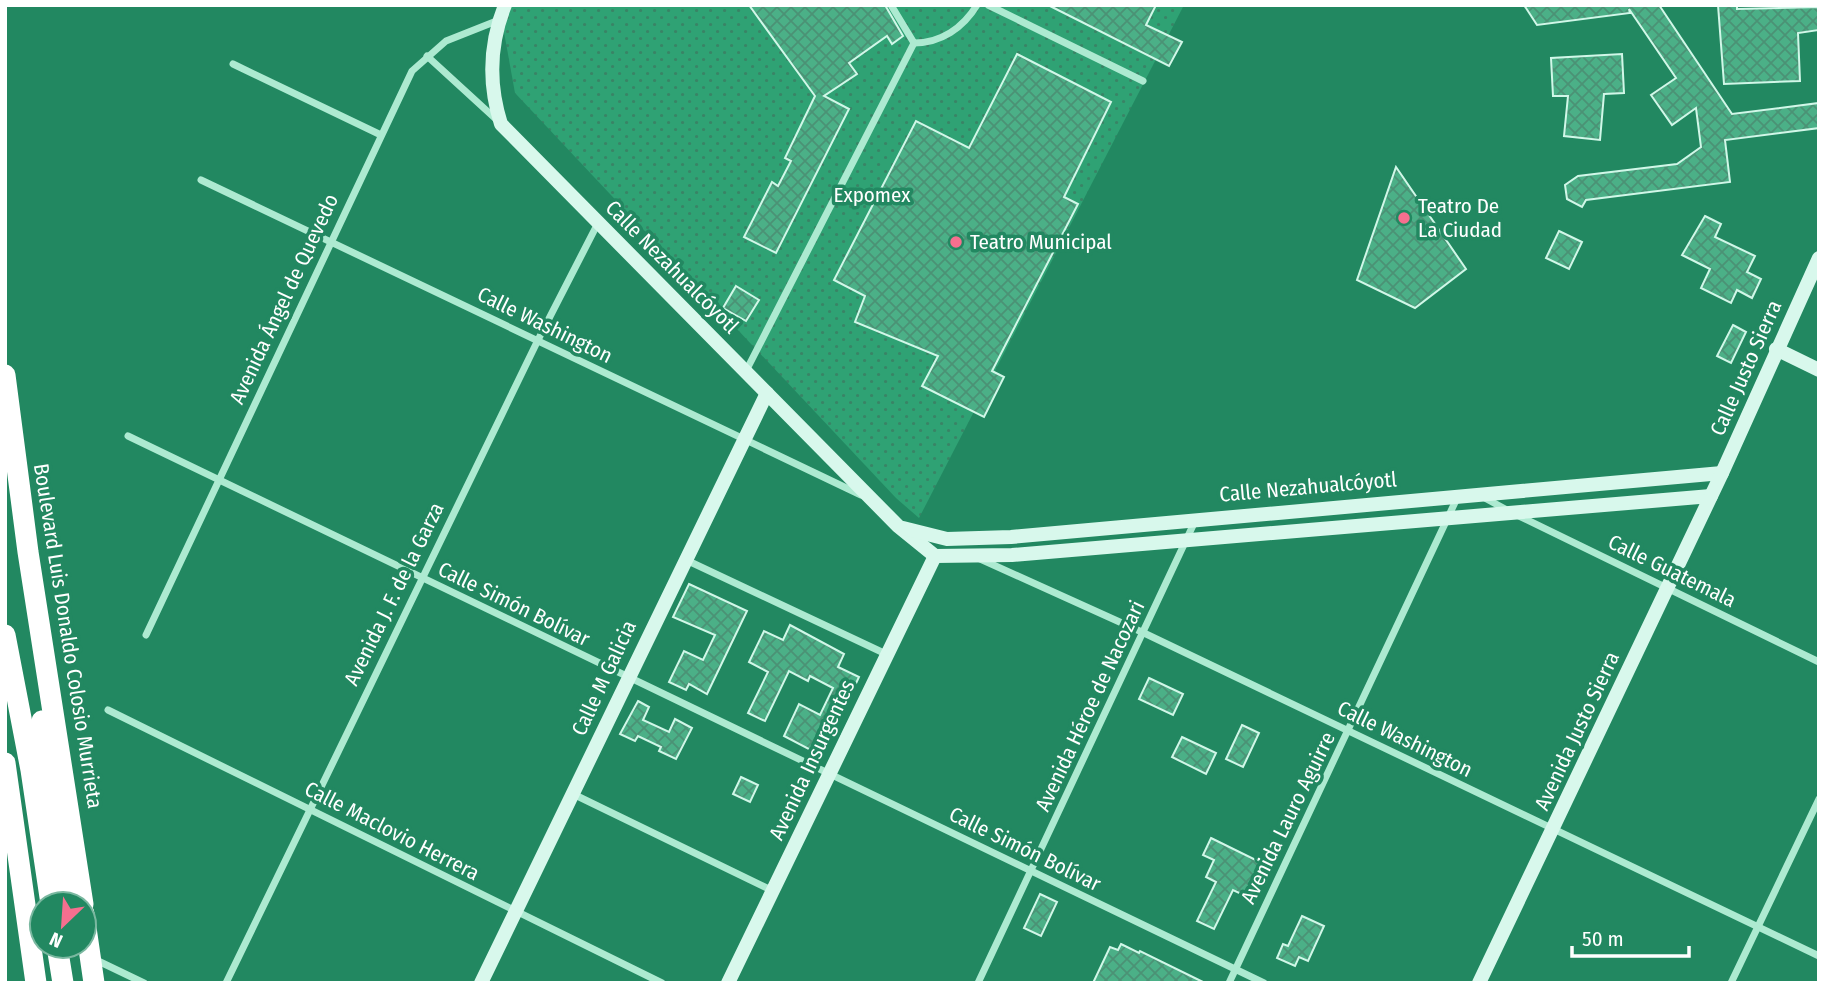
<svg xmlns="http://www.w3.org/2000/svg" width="1824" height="988" font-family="'Fira Sans Condensed',sans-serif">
<defs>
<pattern id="park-dots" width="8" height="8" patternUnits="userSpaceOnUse" patternTransform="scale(1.75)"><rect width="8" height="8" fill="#2fa274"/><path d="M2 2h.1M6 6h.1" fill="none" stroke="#398466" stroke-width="1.8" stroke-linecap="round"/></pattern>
<pattern id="building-cross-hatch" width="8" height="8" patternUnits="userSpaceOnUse" patternTransform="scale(1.75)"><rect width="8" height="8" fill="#4bb087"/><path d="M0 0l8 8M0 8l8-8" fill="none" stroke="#4b9275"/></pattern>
</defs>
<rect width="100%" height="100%" fill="#228861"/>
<!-- park -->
<polygon fill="url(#park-dots)" points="508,5 1184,5 919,518 896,498 515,93 502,21"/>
<!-- building -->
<g fill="url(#building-cross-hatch)" stroke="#d1f7e8" stroke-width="2">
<polygon points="749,5 885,5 903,36 892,44 887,36 849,63 857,74 824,96 849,109 776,253 744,237 772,182 778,186 791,161 785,158 815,96"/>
<polygon points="1048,5 1156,5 1146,25 1182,42 1169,66"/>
<polygon points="1524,5 1659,5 1732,114 1819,103 1819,128 1725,140 1730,182 1586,200 1582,207 1567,199 1565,185 1578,176 1677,164 1701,147 1696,108 1672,125 1651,95 1676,78 1629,9 1630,13 1537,25"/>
<polygon points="1718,5 1737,5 1737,9 1819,7 1819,30 1798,33 1800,81 1724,84"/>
<polygon points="1017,54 1111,102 1064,197 1078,204 992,371 1004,377 984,417 922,386 938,356 855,322 865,296 834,280 916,121 969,148"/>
<polygon points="1622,54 1624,93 1604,94 1600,140 1564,136 1568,96 1553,96 1551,58"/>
<polygon points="1396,167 1466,269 1415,308 1357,280"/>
<polygon points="1705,216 1721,224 1715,237 1755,256 1747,272 1761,279 1752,298 1737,290 1731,303 1701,288 1710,269 1682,255"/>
<polygon points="1559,231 1582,242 1569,269 1546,258"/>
<polygon points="736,286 759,300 746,321 723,308"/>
<polygon points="1733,325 1746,332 1731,363 1717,356"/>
<polygon points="689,584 747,611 707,694 689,684 686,690 669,682 684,651 703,660 715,635 673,617"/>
<polygon points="790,625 844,654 838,667 859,677 822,756 784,736 799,704 820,715 833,688 810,676 808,681 789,671 765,721 748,713 768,672 749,662 764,631 783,640"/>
<polygon points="1149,678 1183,694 1173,715 1139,699"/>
<polygon points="638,701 649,707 643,720 669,732 675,719 692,728 676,759 659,751 661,747 638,736 635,741 620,734"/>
<polygon points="1242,725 1259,733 1243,767 1226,759"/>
<polygon points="1182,737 1216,753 1206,774 1172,757"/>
<polygon points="741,777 758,785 750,802 733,794"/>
<polygon points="1211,838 1270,867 1254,900 1233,890 1214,929 1197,921 1216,882 1206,877 1214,860 1203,855"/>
<polygon points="1040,894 1057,902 1041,936 1024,928"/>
<polygon points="1302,916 1324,926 1308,961 1299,957 1295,966 1277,958 1283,944 1288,946"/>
<polygon points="1121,944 1139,953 1140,951 1205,983 1093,983 1110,947 1118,950"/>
</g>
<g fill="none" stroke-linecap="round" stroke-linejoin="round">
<!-- street -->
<g stroke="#adead1" stroke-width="7">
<path d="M891,5l23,38c27,0 49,-15 63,-38"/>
<polyline points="988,5 1143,81"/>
<polyline points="427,56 498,121"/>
<polyline points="233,64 381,135"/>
<polyline points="201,180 861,495"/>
<polyline points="746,371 914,43"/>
<polyline points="128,436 1264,983"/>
<polyline points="1483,497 1507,510"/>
<polyline points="1517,515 1819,662"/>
<polyline points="978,558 1144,633 1819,956"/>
<polyline points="684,559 886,654"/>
<polyline points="146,635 412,71 446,41 499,20"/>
<polyline points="108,710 662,983"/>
<polyline points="573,794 773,891"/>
<polyline points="94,959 144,983"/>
<polyline points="226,983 538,340 598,223"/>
<polyline points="978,983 1196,519"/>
<polyline points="1229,983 1458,496"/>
<polyline points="1731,983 1819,799"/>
</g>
<!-- secondary -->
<g stroke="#d8f8ec" stroke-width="14">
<path d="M505,5c-16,40 -17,78 -4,119l397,402 37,30 77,-1 699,-59"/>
<polyline points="1776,349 1819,370"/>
<polyline points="903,528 947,539 1011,537 1722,473"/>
<polyline points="481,983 767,393"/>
<polyline points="728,983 935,556"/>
<polyline points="1479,983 1722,473 1819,258"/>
</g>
<!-- highway -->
<g stroke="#fff" stroke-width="21">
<polyline points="5,375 28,552 83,904"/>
<polyline points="5,635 31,770 51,904"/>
<polyline points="42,721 66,904"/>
<polyline points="5,763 36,983"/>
<polyline points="84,914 94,983"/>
<polyline points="57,946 63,983"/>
</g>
</g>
<!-- markers -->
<g fill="#f66f8f" stroke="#228861" stroke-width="2.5">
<circle cx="1404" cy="218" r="7"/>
<circle cx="956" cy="242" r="7"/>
</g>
<g text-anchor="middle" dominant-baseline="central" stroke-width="7" stroke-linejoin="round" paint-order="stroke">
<!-- park labels -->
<g font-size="21" fill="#fff" stroke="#228861">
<text x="872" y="195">Expomex</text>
</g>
<!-- poi labels -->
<g font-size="21" fill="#fff" stroke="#228861" text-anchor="start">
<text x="1418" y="206">Teatro De<tspan x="1418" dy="24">La Ciudad</tspan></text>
<text x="970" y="242">Teatro Municipal</text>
</g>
<!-- street labels -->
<g font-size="21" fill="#fff" stroke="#228861">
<text transform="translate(672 267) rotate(45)">Calle Nezahualcóyotl</text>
<text transform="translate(284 299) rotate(-65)">Avenida Ángel de Quevedo</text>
<text transform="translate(545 325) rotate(26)">Calle Washington</text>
<text transform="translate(1746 368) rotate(-66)">Calle Justo Sierra</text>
<text transform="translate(1308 487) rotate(-5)">Calle Nezahualcóyotl</text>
<text transform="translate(1672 571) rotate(26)">Calle Guatemala</text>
<text transform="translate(394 594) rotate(-64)">Avenida J. F. de la Garza</text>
<text transform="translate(514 604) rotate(26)">Calle Simón Bolívar</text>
<text transform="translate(68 636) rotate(81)">Boulevard Luis Donaldo Colosio Murrieta</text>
<text transform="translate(604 678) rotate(-65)">Calle M Galicia</text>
<text transform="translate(1090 706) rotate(-65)">Avenida Héroe de Nacozari</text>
<text transform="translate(1577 731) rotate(-65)">Avenida Justo Sierra</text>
<text transform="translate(1405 739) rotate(26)">Calle Washington</text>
<text transform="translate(812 760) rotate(-65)">Avenida Insurgentes</text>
<text transform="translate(1288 818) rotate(-64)">Avenida Lauro Aguirre</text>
<text transform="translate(392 831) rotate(27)">Calle Maclovio Herrera</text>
<text transform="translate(1025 849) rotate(26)">Calle Simón Bolívar</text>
</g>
</g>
<!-- border -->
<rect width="1824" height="988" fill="none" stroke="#ffffff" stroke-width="14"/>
<!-- north arrow -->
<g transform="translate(63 925) rotate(205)"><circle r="33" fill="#228861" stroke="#7ab8a0" stroke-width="2"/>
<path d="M0-5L12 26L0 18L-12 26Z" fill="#f66f8f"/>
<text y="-10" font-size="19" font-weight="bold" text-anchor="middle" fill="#ffffff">N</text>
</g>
<!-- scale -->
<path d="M1572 946v10h117v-10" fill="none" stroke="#ffffff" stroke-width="3.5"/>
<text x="1582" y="946" font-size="21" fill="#ffffff" stroke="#228861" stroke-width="5" paint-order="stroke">50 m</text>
</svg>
